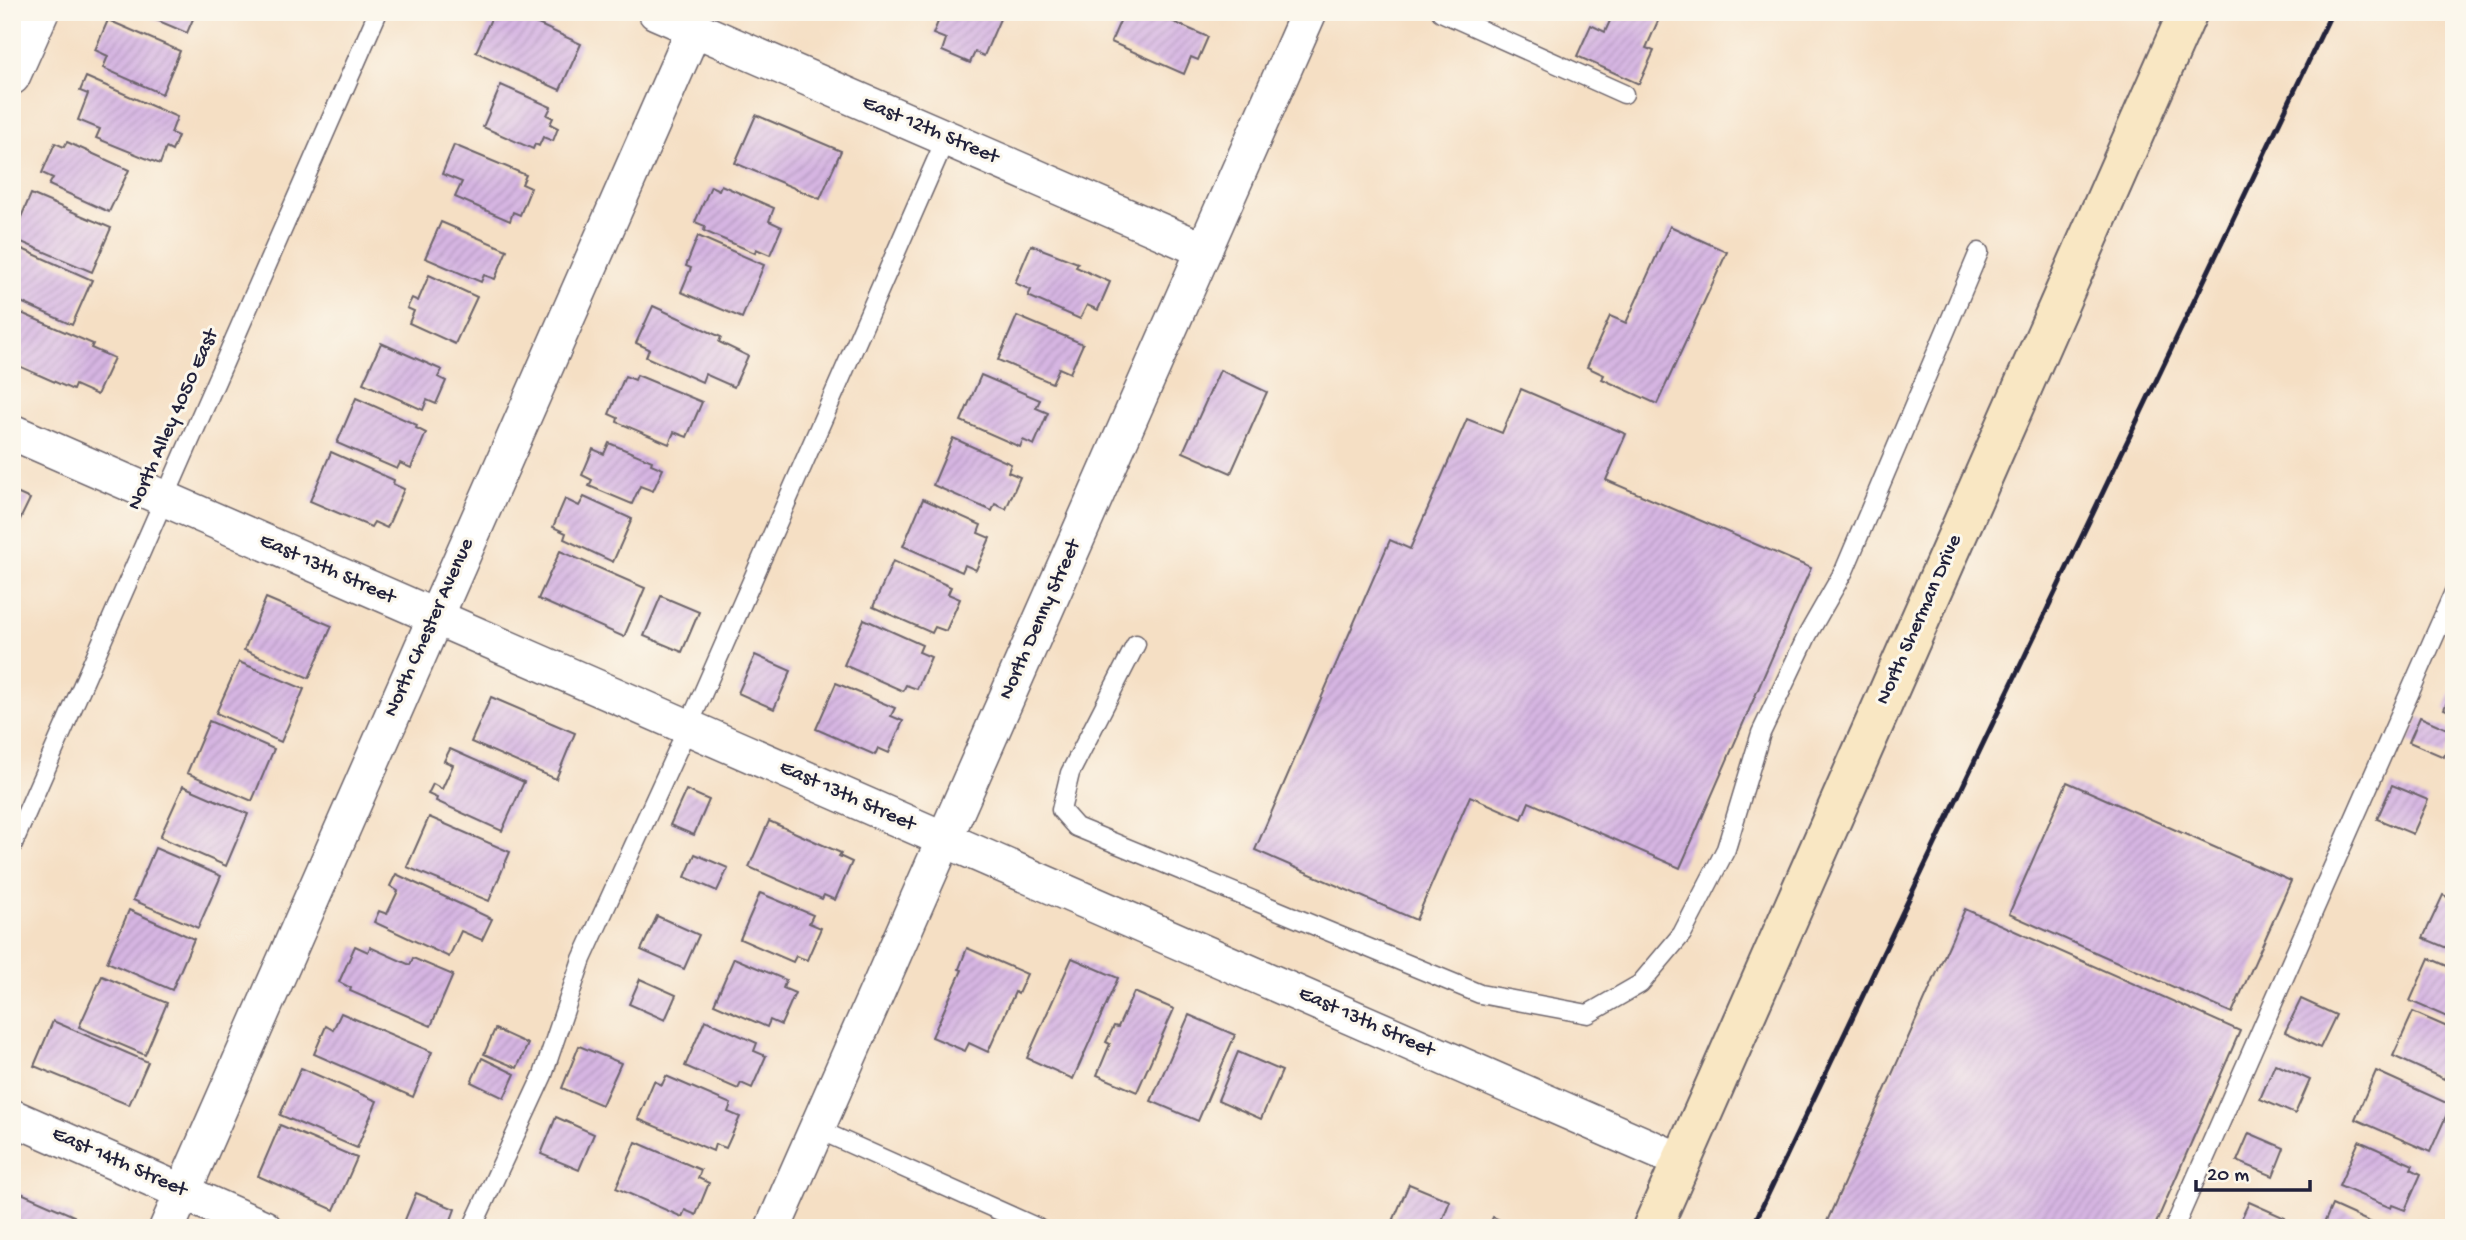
<svg xmlns="http://www.w3.org/2000/svg" width="2466" height="1240" font-family="'Gochi Hand',sans-serif">
<defs>
<pattern id="building-hatch" width="6" height="6" patternUnits="userSpaceOnUse" patternTransform="scale(1.75)"><rect width="6" height="6" fill="#d6b5e2"/><path d="M-1 1l2-2M0 6l6-6M5 7l2-2" fill="none" stroke="#b79bc3"/></pattern>
</defs>
<rect width="100%" height="100%" fill="#fbf7ec"/>
<filter id="ink" filterUnits="userSpaceOnUse"><feTurbulence type="fractalNoise" baseFrequency=".0143" numOctaves="2"/><feDisplacementMap in="SourceGraphic" scale="14" xChannelSelector="R" yChannelSelector="G"/><feConvolveMatrix kernelMatrix="1 2 1 2 8 2 1 2 1" color-interpolation-filters="sRGB"/></filter>
<filter id="wash" filterUnits="userSpaceOnUse"><feTurbulence type="fractalNoise" baseFrequency=".00686" numOctaves="4" result="noise"/><feDisplacementMap in="SourceGraphic" scale="28" xChannelSelector="R" yChannelSelector="G"/><feGaussianBlur stdDeviation="1.57" result="paint"/><feColorMatrix in="noise" values="0 0 0 0 0 0 0 0 0 0 0 0 0 0 0 0 0 1.4 0 .05"/><feComposite in="paint" operator="in"/></filter>
<g filter="url(#wash)">
<rect width="100%" height="100%" fill="#f5dfc4"/>
<g id="blocks">
<!-- building -->
<g fill="url(#building-hatch)">
<polygon points="149,12 196,12 187,33 147,16"/>
<polygon points="494,12 512,12 581,44 560,90 476,52"/>
<polygon points="942,12 1003,12 984,56 975,52 970,63 942,51 946,39 933,34"/>
<polygon points="1124,12 1151,12 1208,37 1198,60 1191,57 1184,74 1111,42"/>
<polygon points="1614,12 1662,12 1646,48 1654,51 1639,84 1577,56 1591,25 1605,32"/>
<polygon points="108,20 180,51 162,94 103,68 108,56 95,50"/>
<polygon points="86,77 177,117 171,133 178,136 172,151 166,148 160,164 96,138 100,129 78,120 88,94 80,91"/>
<polygon points="501,85 551,107 547,115 553,118 550,124 558,128 553,141 543,137 539,146 535,144 533,149 483,127"/>
<polygon points="756,115 841,151 820,199 735,163"/>
<polygon points="67,142 129,170 109,212 49,185 53,178 42,173 55,143 64,147"/>
<polygon points="454,145 526,175 522,184 531,188 520,215 513,212 510,221 455,197 462,182 442,174"/>
<polygon points="721,185 774,208 769,221 782,227 770,255 756,249 755,253 704,231 705,226 695,222 711,186 719,190"/>
<polygon points="31,194 111,228 92,272 12,238"/>
<polygon points="441,222 507,250 495,279 484,275 481,282 425,258"/>
<polygon points="1670,226 1727,252 1657,404 1602,379 1604,375 1587,367 1610,316 1626,323"/>
<polygon points="698,236 764,265 742,318 681,292 691,268 686,266"/>
<polygon points="1031,245 1078,263 1076,267 1110,282 1098,310 1087,305 1080,319 1028,296 1031,290 1015,283"/>
<polygon points="20,248 92,280 72,325 12,298 12,250 18,252"/>
<polygon points="429,275 477,297 455,344 409,323 414,311 407,308 412,298 418,301"/>
<polygon points="653,306 721,337 719,342 748,356 734,387 705,374 702,382 646,357 649,349 636,343"/>
<polygon points="12,309 93,344 91,348 114,358 97,395 75,385 73,390 12,363"/>
<polygon points="1017,316 1083,344 1070,373 1059,368 1052,383 998,360"/>
<polygon points="381,343 442,370 438,377 446,381 436,404 427,400 423,410 363,383"/>
<polygon points="1220,370 1267,392 1231,473 1183,452"/>
<polygon points="637,375 702,402 687,437 674,432 669,444 617,422 618,418 609,414 625,376 635,380"/>
<polygon points="981,375 1040,400 1036,408 1048,413 1034,445 1023,440 1020,447 961,421"/>
<polygon points="1521,389 1626,434 1606,480 1811,568 1680,868 1529,802 1522,819 1470,796 1416,920 1255,850 1390,540 1410,549 1467,419 1502,433"/>
<polygon points="356,398 417,425 416,428 426,433 411,468 400,463 397,469 337,443"/>
<polygon points="953,438 1011,464 1008,472 1020,477 1006,509 995,504 992,511 933,485"/>
<polygon points="609,443 652,461 651,464 663,469 653,491 640,486 632,504 589,486 592,480 582,475 593,449 604,454"/>
<polygon points="331,452 394,480 393,484 404,489 387,528 374,522 371,527 310,501"/>
<polygon points="12,491 30,499 12,536"/>
<polygon points="584,497 632,519 613,562 564,539 566,533 553,527 565,499 579,506"/>
<polygon points="923,499 981,525 978,533 990,538 976,570 965,565 962,572 903,546"/>
<polygon points="560,551 645,588 624,637 538,599"/>
<polygon points="893,561 951,587 948,594 960,599 946,631 935,627 932,633 873,607"/>
<polygon points="661,596 699,612 682,652 644,636"/>
<polygon points="266,598 332,626 309,678 244,650"/>
<polygon points="864,619 922,645 919,652 931,657 917,689 906,685 903,691 844,665"/>
<polygon points="755,655 791,671 774,709 738,693"/>
<polygon points="239,662 304,689 281,742 216,713"/>
<polygon points="836,683 895,708 891,716 903,721 889,753 878,748 875,755 816,729"/>
<polygon points="2454,686 2454,713 2444,709"/>
<polygon points="491,697 575,733 556,779 471,742"/>
<polygon points="2420,717 2454,732 2444,757 2409,742"/>
<polygon points="209,721 274,749 252,801 187,773"/>
<polygon points="450,749 524,782 502,831 436,801 437,798 428,794 433,784 442,789 453,765 444,761"/>
<polygon points="2067,782 2291,881 2232,1013 2009,914"/>
<polygon points="2392,785 2428,800 2413,834 2377,819"/>
<polygon points="183,786 248,814 226,866 160,837"/>
<polygon points="686,790 709,800 694,835 670,825"/>
<polygon points="429,817 510,852 489,901 407,867"/>
<polygon points="769,821 841,853 839,856 852,862 835,900 824,895 822,899 749,867"/>
<polygon points="155,848 221,876 198,928 133,900"/>
<polygon points="695,854 728,868 717,891 685,877"/>
<polygon points="396,874 492,919 482,940 461,931 449,957 374,922 379,911 387,914 398,891 390,886"/>
<polygon points="760,893 813,915 809,923 821,928 807,960 796,956 793,962 740,939"/>
<polygon points="2443,895 2454,900 2454,951 2423,938"/>
<polygon points="1965,909 2240,1031 2154,1228 1824,1228"/>
<polygon points="129,910 194,939 172,990 107,962"/>
<polygon points="657,916 699,935 684,969 641,950"/>
<polygon points="355,946 368,952 370,947 410,965 413,958 453,975 431,1026 350,991 351,988 339,982"/>
<polygon points="967,948 1027,974 1018,994 1015,992 988,1052 969,1043 965,1051 932,1037 962,970 959,969"/>
<polygon points="734,958 786,980 783,988 795,993 781,1025 770,1020 767,1027 714,1004"/>
<polygon points="1072,958 1118,978 1073,1079 1027,1058"/>
<polygon points="2429,958 2454,969 2454,1020 2410,1001"/>
<polygon points="102,976 167,1003 145,1055 79,1027"/>
<polygon points="640,979 676,995 665,1020 629,1004"/>
<polygon points="1134,992 1174,1009 1137,1092 1097,1075 1110,1044 1106,1042 1114,1026 1118,1027"/>
<polygon points="2301,999 2336,1015 2320,1048 2285,1032"/>
<polygon points="2413,1012 2454,1030 2454,1079 2446,1075 2444,1079 2393,1056"/>
<polygon points="341,1013 432,1052 413,1097 314,1054 326,1026 333,1030"/>
<polygon points="1189,1015 1235,1035 1198,1121 1151,1101"/>
<polygon points="705,1020 757,1043 754,1051 766,1056 752,1088 741,1083 738,1089 685,1066"/>
<polygon points="53,1021 148,1062 129,1105 34,1066"/>
<polygon points="495,1029 528,1044 517,1068 484,1054"/>
<polygon points="579,1046 621,1063 602,1105 562,1088"/>
<polygon points="1238,1052 1282,1071 1261,1119 1218,1100"/>
<polygon points="482,1058 515,1074 504,1098 471,1082"/>
<polygon points="2275,1064 2310,1080 2295,1114 2260,1099"/>
<polygon points="301,1068 377,1101 357,1148 280,1115"/>
<polygon points="2376,1071 2451,1105 2430,1152 2355,1119"/>
<polygon points="666,1076 731,1104 728,1112 740,1117 726,1148 715,1144 713,1151 638,1119 654,1081 662,1085"/>
<polygon points="556,1117 594,1134 579,1170 541,1154"/>
<polygon points="280,1125 357,1158 334,1210 258,1176"/>
<polygon points="2249,1133 2284,1148 2273,1176 2237,1161"/>
<polygon points="2359,1141 2413,1165 2411,1169 2421,1174 2405,1210 2392,1205 2391,1208 2339,1186"/>
<polygon points="636,1142 701,1170 698,1178 709,1183 696,1215 685,1210 682,1217 616,1188"/>
<polygon points="1409,1184 1450,1201 1439,1228 1390,1228"/>
<polygon points="12,1189 74,1216 69,1228 12,1228"/>
<polygon points="416,1193 455,1209 448,1228 402,1227"/>
<polygon points="2249,1202 2285,1218 2281,1228 2237,1228"/>
<polygon points="2332,1205 2383,1228 2322,1228"/>
<polygon points="1493,1217 1518,1228 1488,1228"/>
</g>
</g>
</g>
<g filter="url(#ink)">
<use href="#blocks" fill-opacity="0" stroke="#6c646b" stroke-width="2"/>
<g fill="none" stroke-linecap="round" stroke-linejoin="round">
<!-- service casing -->
<g stroke="#6c646b" stroke-width="21">
<g id="service">
<polyline points="1441,12 1624,94"/>
<polyline points="1136,644 1070,773 1061,810 1076,827 1480,994 1588,1014 1640,984 1682,934 1726,849 1761,733 1808,634 1844,571 1979,252"/>
<polyline points="12,846 378,12"/>
<polyline points="817,1129 1038,1228"/>
<polyline points="472,1228 543,1075 582,959 688,727 946,138"/>
<polyline points="2174,1228 2454,592"/>
</g>
</g>
<!-- minor casing -->
<g stroke="#6c646b" stroke-width="38">
<g id="minor">
<polyline points="656,12 1204,250"/>
<polyline points="12,77 41,12"/>
<polyline points="12,432 1681,1161"/>
<polyline points="12,1117 264,1228"/>
<polyline points="167,1228 694,29"/>
<polyline points="773,1228 1309,12"/>
</g>
</g>
<!-- secondary casing -->
<g stroke="#6c646b" stroke-width="42">
<polyline id="secondary" points="1652,1228 2188,12"/>
</g>
<!-- service -->
<use href="#service" stroke="#fff" stroke-width="18"/>
<!-- minor -->
<use href="#minor" stroke="#fff" stroke-width="35"/>
<!-- secondary -->
<use href="#secondary" stroke="#f9e7c3" stroke-width="38"/>
<!-- rail -->
<polyline stroke="#22223b" stroke-width="5" points="1752,1228 2332,12"/>
</g>
</g>
<g text-anchor="middle" dominant-baseline="central" stroke-width="6" stroke-linejoin="round" paint-order="stroke">
<!-- street labels -->
<g font-size="21" fill="#22223b" stroke="#fbf7ec">
<text transform="translate(930 131) rotate(23)">East 12th Street</text>
<text transform="translate(174 420) rotate(-66)">North Alley 4050 East</text>
<text transform="translate(327 570) rotate(24)">East 13th Street</text>
<text transform="translate(1041 620) rotate(-66)">North Denny Street</text>
<text transform="translate(1920 620) rotate(-66)">North Sherman Drive</text>
<text transform="translate(430 628) rotate(-66)">North Chester Avenue</text>
<text transform="translate(847 797) rotate(24)">East 13th Street</text>
<text transform="translate(1366 1023) rotate(24)">East 13th Street</text>
<text transform="translate(119 1163) rotate(24)">East 14th Street</text>
</g>
</g>
<!-- margin -->
<rect width="2466" height="1240" fill="none" stroke="#fbf7ec" stroke-width="42"/>
<!-- scale -->
<path d="M2196 1180v10h114v-10" fill="none" stroke="#22223b" stroke-width="3.5"/>
<text x="2207" y="1180" font-size="21" fill="#22223b" stroke="#fbf7ec" stroke-width="5" paint-order="stroke">20 m</text>
</svg>
